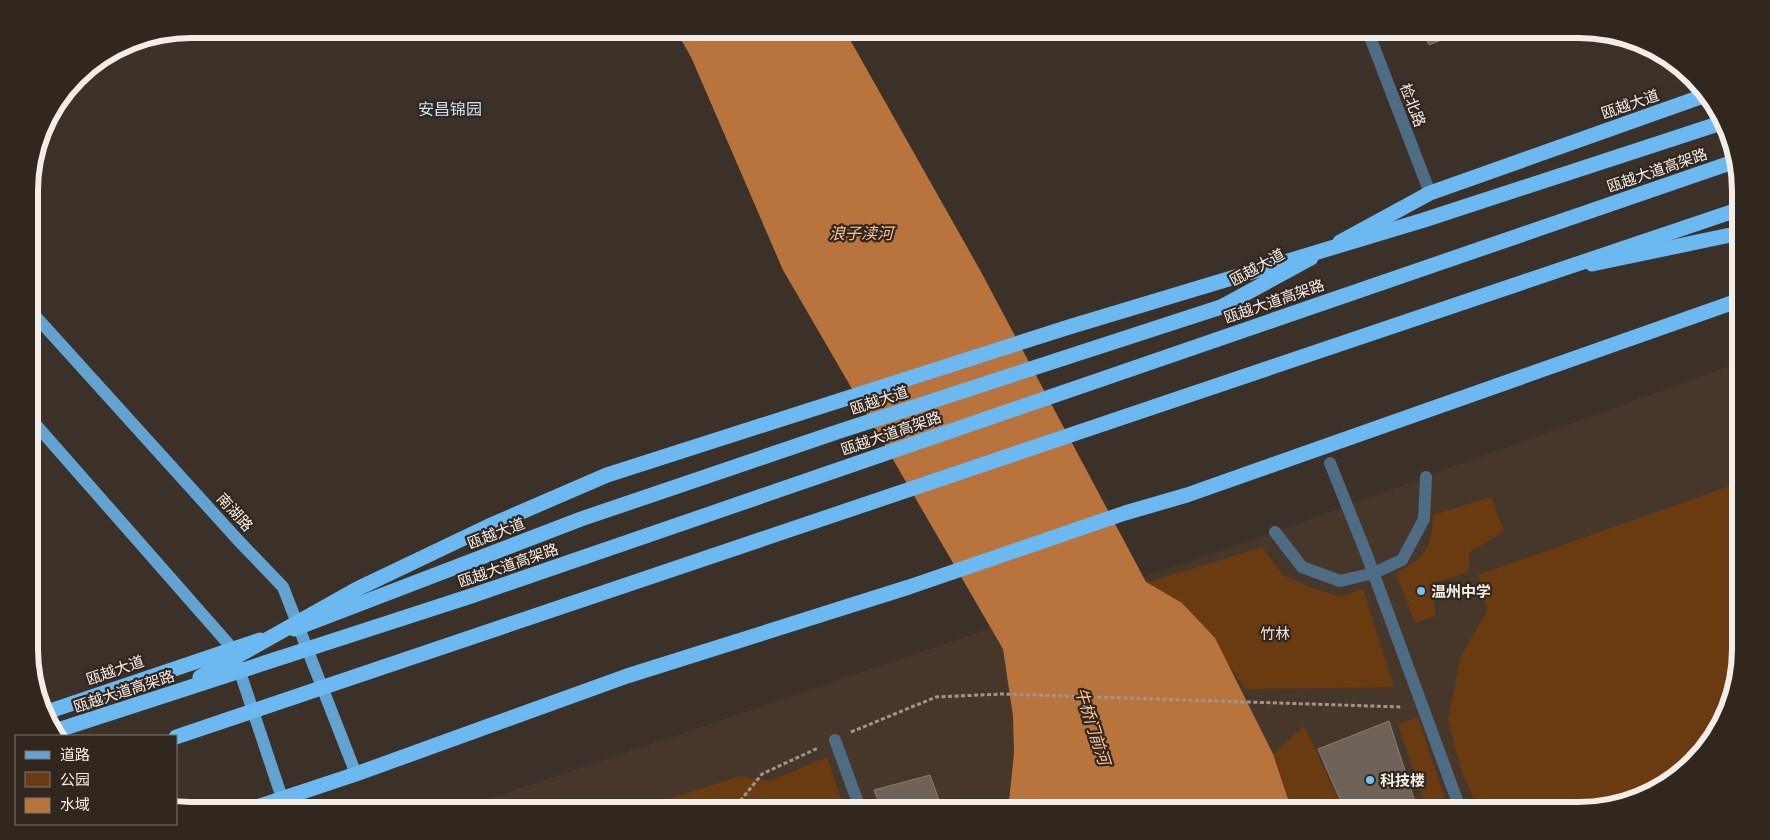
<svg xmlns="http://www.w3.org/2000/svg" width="1770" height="840" font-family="'Asap Condensed','Noto Sans SC',sans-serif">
<rect width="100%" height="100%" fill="#3c3129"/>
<!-- built -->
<polygon fill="#47372a" points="1740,362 1741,650 1729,712 1708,748 1670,784 1590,811 454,811 1275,532"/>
<!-- green -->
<g fill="#6a3b10">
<polygon points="1741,482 1741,650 1729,712 1708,748 1670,784 1590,811 1480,811 1462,774 1448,720 1460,658 1487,611 1478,575"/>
<path d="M1491,497l13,34 -35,22v19l-36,11 2,33 -20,7 -19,-50c29,-15 36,-24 37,-58z"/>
<polygon points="1262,547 1282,574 1311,588 1341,596 1363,589 1394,687 1245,689 1204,627 1146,583"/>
<polygon points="1418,717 1449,811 1427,811 1398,724"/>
<polygon points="1304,726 1344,811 1292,811 1273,754"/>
<polygon points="827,757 845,811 630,811 741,776 770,781"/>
</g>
<!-- water -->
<polygon fill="#b8743c" points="675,29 844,29 980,270 1146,582 1182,603 1215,638 1273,754 1292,811 1008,811 1014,753 1013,716 1003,649 783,270 691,57"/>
<!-- building -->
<g fill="#6f6259" stroke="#877a70">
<polygon points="1422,29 1468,29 1429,45"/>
<polygon points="1389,721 1418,811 1345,811 1318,749"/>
<polygon points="930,775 943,811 882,811 874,790"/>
</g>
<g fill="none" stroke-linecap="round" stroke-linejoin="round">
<!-- path -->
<g stroke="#9f9690" stroke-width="3" stroke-dasharray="4 2.5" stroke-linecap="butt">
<polyline points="851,732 936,697 1002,694 1402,707"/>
<polyline points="732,811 762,774 818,748"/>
</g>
<!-- minor -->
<g stroke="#4e6c83" stroke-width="12">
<polyline points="1367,29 1430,193"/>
<polyline points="1330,463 1366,553 1461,811"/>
<polyline points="1275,532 1302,567 1340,581 1374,573 1402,560 1424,519 1426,477"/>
<polyline points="835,740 861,811"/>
</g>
<!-- major -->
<g stroke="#63a3d1" stroke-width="12">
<polyline points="29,309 237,539 283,587 356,774"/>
<polyline points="30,418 232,648 282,798"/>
</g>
<!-- highway -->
<g stroke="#6bb9f0" stroke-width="15">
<polyline points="1340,242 1430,193 1709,94"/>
<polyline points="1592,264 1740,233"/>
<polyline points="294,629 581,519 837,432 1221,307 1311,258"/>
<polyline points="47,712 260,640"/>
<polyline points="245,811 356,774 627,676 909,587 1125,513 1187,495 1740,300"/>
</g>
<!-- highway-bridge -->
<g stroke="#6bb9f0" stroke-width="15">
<polyline points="200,677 357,589 489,526 607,475 1069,327 1424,220 1721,123"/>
<polyline points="55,731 471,596 1736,161"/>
<polyline points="176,737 1740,209"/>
</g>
</g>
<!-- markers -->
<g fill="#75c0f6" stroke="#31271f" stroke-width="2">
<circle cx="1421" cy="591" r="5"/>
<circle cx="1370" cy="780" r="5"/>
</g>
<g text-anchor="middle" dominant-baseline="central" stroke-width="4.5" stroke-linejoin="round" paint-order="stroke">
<!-- street labels -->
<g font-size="15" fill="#f4ece7" stroke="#31271f">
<text transform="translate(1630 104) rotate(-19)">瓯越大道</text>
<text transform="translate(1413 105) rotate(69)">检北路</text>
<text transform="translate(1657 170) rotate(-19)">瓯越大道高架路</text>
<text transform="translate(1257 267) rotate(-29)">瓯越大道</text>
<text transform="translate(1274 301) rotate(-19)">瓯越大道高架路</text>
<text transform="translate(879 400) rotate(-18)">瓯越大道</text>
<text transform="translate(891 433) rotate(-19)">瓯越大道高架路</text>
<text transform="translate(235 512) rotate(48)">南湖路</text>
<text transform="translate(496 533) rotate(-21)">瓯越大道</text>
<text transform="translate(508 565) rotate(-19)">瓯越大道高架路</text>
<text transform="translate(115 670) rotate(-19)">瓯越大道</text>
<text transform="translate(124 691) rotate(-18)">瓯越大道高架路</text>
</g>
<!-- poi labels -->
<g font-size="15" font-weight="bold" fill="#f4ece7" stroke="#31271f" text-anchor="start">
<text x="1431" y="591">温州中学</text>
<text x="1380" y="780">科技楼</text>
</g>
<!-- park labels -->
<g font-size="15" fill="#f2dfd1" stroke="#31271f">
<text x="1275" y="633">竹林</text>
</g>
<!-- neighbourhood labels -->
<g font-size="16" fill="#c9e4f9" stroke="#31271f">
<text x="450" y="109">安昌锦园</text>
</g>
<!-- water labels -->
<g font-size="16" font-style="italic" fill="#fbc399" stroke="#31271f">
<text x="861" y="233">浪子渎河</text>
<text transform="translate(1093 726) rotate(72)">牛桥门前河</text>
</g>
</g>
<!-- crop -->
<path d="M0 0H1770V840H0ZM191 38H1579A153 153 0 0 1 1732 191V649A153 153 0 0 1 1579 802H191A153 153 0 0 1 38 649V191A153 153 0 0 1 191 38Z" fill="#31271f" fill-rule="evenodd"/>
<path fill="none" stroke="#f4ece7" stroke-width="6" d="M191 38H1579A153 153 0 0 1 1732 191V649A153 153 0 0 1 1579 802H191A153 153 0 0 1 38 649V191A153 153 0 0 1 191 38Z"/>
<!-- legend -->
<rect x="15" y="735" width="162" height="90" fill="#31271f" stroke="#7f766f"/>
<rect x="25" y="751" width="25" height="8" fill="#63a3d1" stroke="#7f766f"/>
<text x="60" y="760" font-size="15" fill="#f4ece7">道路</text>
<rect x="25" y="772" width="25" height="15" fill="#6a3b10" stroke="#7f766f"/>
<text x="60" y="785" font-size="15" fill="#f4ece7">公园</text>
<rect x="25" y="798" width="25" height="15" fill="#b8743c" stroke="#7f766f"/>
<text x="60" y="810" font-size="15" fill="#f4ece7">水域</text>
</svg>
